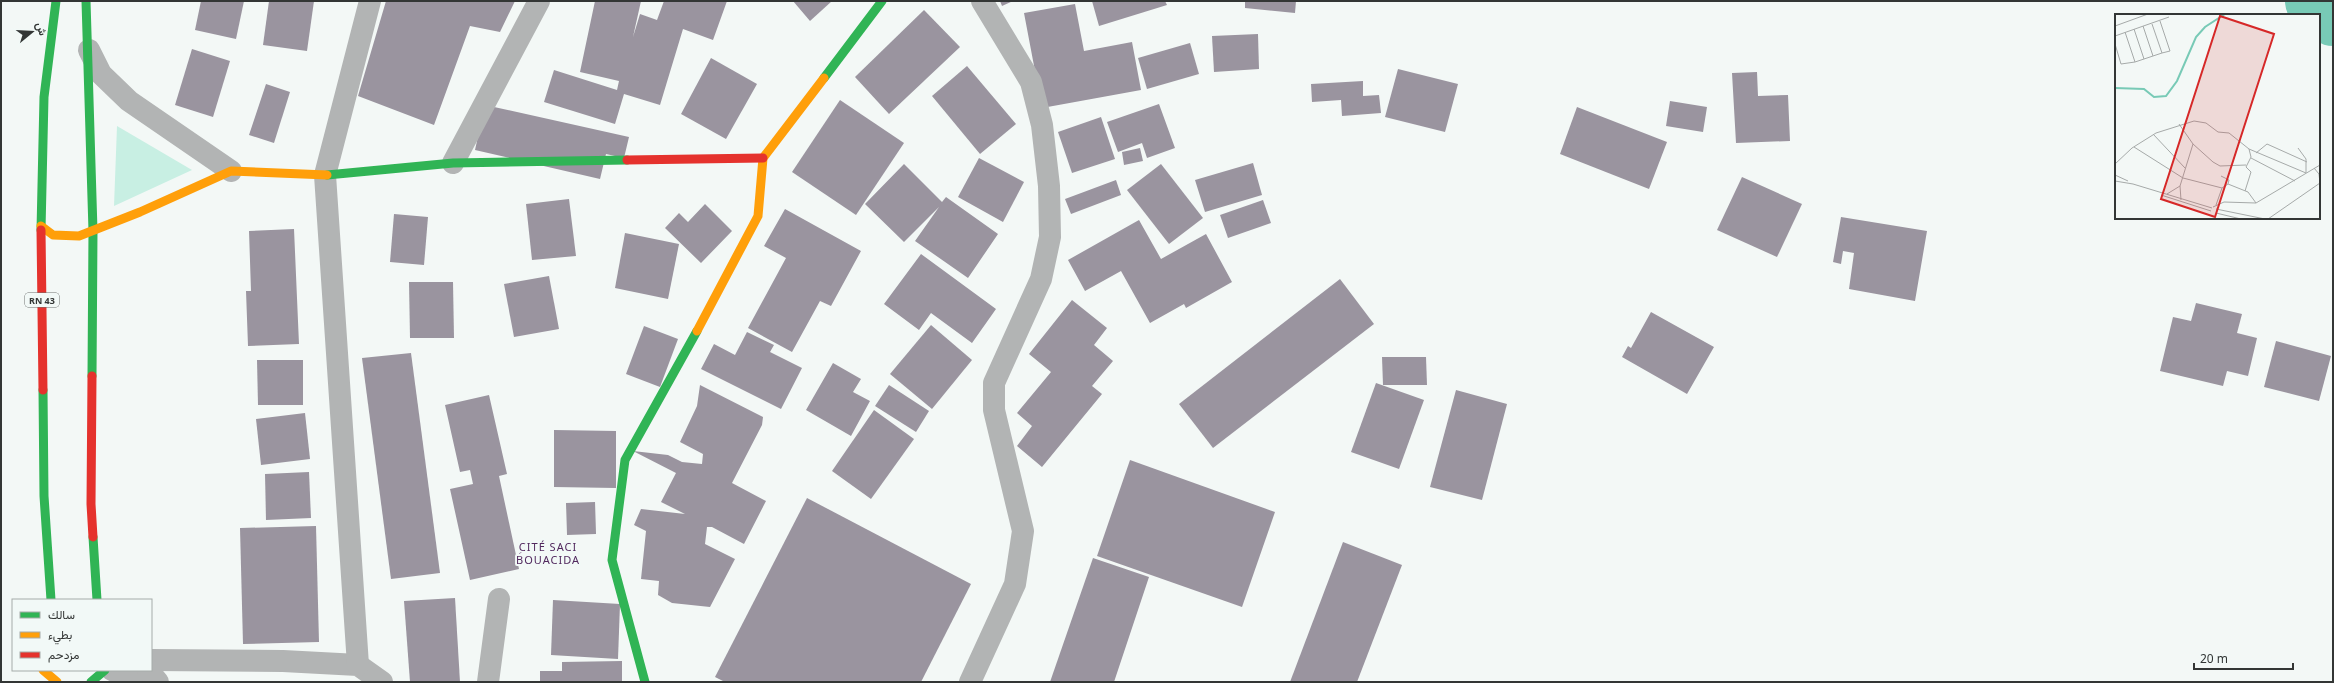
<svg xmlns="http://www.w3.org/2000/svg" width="2334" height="683" font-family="'Noto Sans',Vazirmatn,sans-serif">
<rect width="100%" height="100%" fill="#f3f8f6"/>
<!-- green -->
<polygon fill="#c8efe3" points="117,126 192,170 114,206"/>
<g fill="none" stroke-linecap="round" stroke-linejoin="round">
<!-- river -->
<polyline stroke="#78cab6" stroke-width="60" points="2315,1 2333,16"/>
</g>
<!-- building -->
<g fill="#9a949f">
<polygon points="201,1 244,1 236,39 195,30"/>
<polygon points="269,1 314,1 307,51 263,45"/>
<polygon points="386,1 515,1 500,32 470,26 434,125 358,96"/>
<polygon points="595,1 641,1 633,37 640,14 657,20 664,1 727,1 713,40 683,29 660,105 624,94 615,124 544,102 554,70 617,90 619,81 580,72"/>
<polygon points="793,1 832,1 810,21"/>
<polygon points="1000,1 1013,1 1002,6"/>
<polygon points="1092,1 1165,1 1167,5 1099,26"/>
<polygon points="1245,1 1296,1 1295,13 1245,8"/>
<polygon points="1075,4 1084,51 1132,42 1141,90 1042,108 1024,13"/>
<polygon points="924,10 960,47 889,114 855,77"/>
<polygon points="1258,34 1259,69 1214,72 1212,36"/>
<polygon points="1190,43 1199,74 1147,89 1138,58"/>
<polygon points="192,49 230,61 213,117 175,105"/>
<polygon points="711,58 757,84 726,139 681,114"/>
<polygon points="967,66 1016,124 980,154 932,96"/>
<polygon points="1398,69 1458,84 1445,132 1385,117"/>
<polygon points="1757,72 1758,96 1788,95 1790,141 1736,143 1732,73"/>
<polygon points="1363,81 1363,96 1379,95 1381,113 1342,116 1341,100 1312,102 1311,84"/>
<polygon points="266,84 290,92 274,143 249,135"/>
<polygon points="840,100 904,143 856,215 792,172"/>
<polygon points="1670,101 1707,107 1703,132 1666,126"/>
<polygon points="1159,104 1175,148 1147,158 1142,143 1118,152 1107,122"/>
<polygon points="485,105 629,137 624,158 606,154 600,179 475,150"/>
<polygon points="1577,107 1667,142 1649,189 1560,154"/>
<polygon points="1101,117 1115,159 1072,173 1058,132"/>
<polygon points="1140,148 1143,161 1124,165 1122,152"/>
<polygon points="979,158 1024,182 1003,222 958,197"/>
<polygon points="1253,163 1262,195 1205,212 1195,180"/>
<polygon points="904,164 942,202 946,197 998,234 968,278 915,241 939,207 904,242 865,204"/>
<polygon points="1161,164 1203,218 1169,244 1127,190"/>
<polygon points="1742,177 1802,204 1777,257 1717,230"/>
<polygon points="1116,180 1121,195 1071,214 1065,199"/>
<polygon points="569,199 576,256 532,260 526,204"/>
<polygon points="1263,200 1271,223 1228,238 1220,215"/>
<polygon points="705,204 732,231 701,263 665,228 679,213 688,222"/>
<polygon points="785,209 861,251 831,306 820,301 792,352 748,328 786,258 764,246"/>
<polygon points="394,214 428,217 424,265 390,262"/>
<polygon points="1841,217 1927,231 1915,301 1849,289 1854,253 1843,251 1841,264 1833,262"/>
<polygon points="1139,220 1161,259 1206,234 1232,282 1186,308 1184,304 1150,323 1121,271 1085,291 1068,260"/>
<polygon points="294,229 299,344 248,346 246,291 251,291 249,231"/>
<polygon points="625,233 679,244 668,299 615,288"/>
<polygon points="921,254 996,309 972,343 931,313 919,330 884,304"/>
<polygon points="549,276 559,329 514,337 504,284"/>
<polygon points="1340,279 1374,324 1213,448 1179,404"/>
<polygon points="409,282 453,282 454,338 410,338"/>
<polygon points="1072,300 1107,328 1094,345 1113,361 1092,386 1102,394 1042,467 1017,446 1032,426 1017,413 1051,372 1029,354"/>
<polygon points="2196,303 2242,314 2237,333 2257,338 2248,376 2227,371 2223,386 2160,371 2173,317 2191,321"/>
<polygon points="1651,312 1714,347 1687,394 1622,357 1628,346 1631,348"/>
<polygon points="931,325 972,360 932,409 890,374"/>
<polygon points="644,326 678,339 660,387 626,374"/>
<polygon points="747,332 774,345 770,352 802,368 781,409 701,369 714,344 735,355"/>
<polygon points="2276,341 2331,356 2319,401 2264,387"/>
<polygon points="411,353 440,573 391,579 362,358"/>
<polygon points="1382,357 1426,357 1427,385 1383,385"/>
<polygon points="257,360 303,360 303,405 258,405"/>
<polygon points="833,363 861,379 853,392 870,401 851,436 806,410"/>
<polygon points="1376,383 1424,400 1399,469 1351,452"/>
<polygon points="700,385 763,417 762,425 732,483 766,501 744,544 712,527 707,527 705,544 735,559 710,607 672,603 658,595 659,581 641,579 646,531 634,525 641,509 685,514 661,502 676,473 633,451 668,455 682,462 702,464 703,454 680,442 697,406"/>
<polygon points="889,385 929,411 916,432 875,406"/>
<polygon points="1456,390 1507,404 1482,500 1430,487"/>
<polygon points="489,395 507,474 499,476 519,569 470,580 450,489 473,484 470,470 460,472 445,405"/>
<polygon points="874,410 914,439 871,499 832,471"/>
<polygon points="305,413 310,459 261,465 256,419"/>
<polygon points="554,430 616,431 616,488 554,487"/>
<polygon points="1130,460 1275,512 1242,607 1097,556"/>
<polygon points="309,472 311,518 266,520 265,474"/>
<polygon points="807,498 971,584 921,682 725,682 715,677"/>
<polygon points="595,502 596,534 567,535 566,503"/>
<polygon points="316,526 319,642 243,644 240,528"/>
<polygon points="1343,542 1402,565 1357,682 1290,682"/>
<polygon points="1093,558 1149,577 1114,682 1050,682"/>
<polygon points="455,598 460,682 410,682 404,601"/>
<polygon points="553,600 620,604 618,659 551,655"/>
<polygon points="622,661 622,682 540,682 540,671 562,671 562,662"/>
</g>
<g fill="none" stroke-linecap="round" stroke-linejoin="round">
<!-- street -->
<g stroke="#b2b4b4" stroke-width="22">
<polyline points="89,50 101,74 129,101 231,171"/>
<polyline points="453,163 539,1"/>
<polyline points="151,660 283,661 358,665 382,682"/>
<polyline points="358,665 325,175 370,1"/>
<polyline points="112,670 136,682"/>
<polyline points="148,670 158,682"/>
<polyline points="488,682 499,599"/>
<polyline points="970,682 1015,584 1023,531 994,410 994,383 1041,279 1050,237 1049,186 1042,125 1031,82 982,1"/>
</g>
<!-- fast -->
<g stroke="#30b455" stroke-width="9">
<polyline points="86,1 93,231 92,376"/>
<polyline points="824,78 882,1"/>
<polyline points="327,175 453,163 627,160"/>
<polyline points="41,230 44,97 56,1"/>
<polyline points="43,390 44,496 51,600"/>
<polyline points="93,537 97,600"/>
<polyline points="91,682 105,670"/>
<polyline points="645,682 612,560 625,460 697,331"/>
</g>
<!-- slow -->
<g stroke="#ff9f0a" stroke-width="9">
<polyline points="41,226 53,235 79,236 140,212 231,171 327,175"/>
<polyline points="697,331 758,216 763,158 824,78"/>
<polyline points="43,670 57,682"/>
</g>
<!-- jam -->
<g stroke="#e5322d" stroke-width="9">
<polyline points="627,160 763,158"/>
<polyline points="41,230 43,390"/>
<polyline points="92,376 91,504 93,537"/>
</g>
</g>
<g text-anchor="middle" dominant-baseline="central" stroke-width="4" stroke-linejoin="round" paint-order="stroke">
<!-- shield labels -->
<rect fill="#f2f9f7" stroke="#6c706f" stroke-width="1" x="25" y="293" width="34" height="14" rx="3"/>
<g font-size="9" font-weight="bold" fill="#333635">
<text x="42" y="300">RN 43</text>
</g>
<!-- neighbourhood labels -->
<g font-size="11" letter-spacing="1" fill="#52295e" stroke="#f2f9f7">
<text x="548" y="546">ِCITÉ SACI<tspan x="548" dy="13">BOUACIDA</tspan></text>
</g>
</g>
<!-- overview -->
<g transform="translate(2115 14)">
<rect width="205" height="205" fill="#f3f8f6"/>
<path fill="none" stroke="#78cab6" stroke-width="2" d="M0,74l29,1 10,8 12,-1 11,-15 19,-44 9,-10 20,-13"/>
<path fill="none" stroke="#a6aaa9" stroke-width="1" d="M45,7l10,30 -8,2M0,12l33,-12M28,12l10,30M19,15l10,30M10,18l10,30 27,-9 -10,-29M0,22l54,-19M0,30l6,20 14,-2M64,110l14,20 20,18 7,4 26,-1M38,120l32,34M19,133l49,31 39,10M183,134l8,11v14M141,139l11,-9 40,18M136,144l44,23M0,150l17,-16 24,-15 38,-12 12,2 12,9 11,1 20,16 57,24M0,161l13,6M106,162l8,4 -1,4M0,167l18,3 79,24M113,170l20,8 8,11M130,177l6,-19 -5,-5 5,-10 -2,-8M52,180l13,-8M46,181l50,16M66,186l-1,-14 13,-42M101,191l6,-17 6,-4M98,193l11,-5 32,1 64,-38M101,195l49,10M101,199l25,6M153,205l52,-36 -1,-9 -5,-6"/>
<path fill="#d62828" fill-opacity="0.15" stroke="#d62828" stroke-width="2" d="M105,2l54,18 -59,183 -54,-18z"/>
<rect width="205" height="205" fill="none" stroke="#333635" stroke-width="2"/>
</g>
<!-- border -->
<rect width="2334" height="683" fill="none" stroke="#333635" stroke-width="4"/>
<!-- legend -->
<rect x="12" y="599" width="140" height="72" fill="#f2f9f7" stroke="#a6aba9"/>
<rect x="20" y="612" width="20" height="6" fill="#30b455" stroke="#a6aba9"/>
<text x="48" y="619" font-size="12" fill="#333635">سالك</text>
<rect x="20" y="632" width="20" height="6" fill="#ff9f0a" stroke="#a6aba9"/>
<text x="48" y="639" font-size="12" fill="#333635">بطيء</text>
<rect x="20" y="652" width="20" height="6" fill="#e5322d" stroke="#a6aba9"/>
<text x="48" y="659" font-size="12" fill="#333635">مزدحم</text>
<!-- north arrow -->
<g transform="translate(32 32) rotate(72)" stroke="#f2f9f7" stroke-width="3" paint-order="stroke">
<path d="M0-3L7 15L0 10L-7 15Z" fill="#333635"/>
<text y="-6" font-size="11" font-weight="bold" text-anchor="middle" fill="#333635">ش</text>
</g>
<!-- scale -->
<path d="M2194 663v6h99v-6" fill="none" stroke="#333635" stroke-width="2"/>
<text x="2200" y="663" font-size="12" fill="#333635" stroke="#f2f9f7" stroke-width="3" paint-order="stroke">20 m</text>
</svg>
